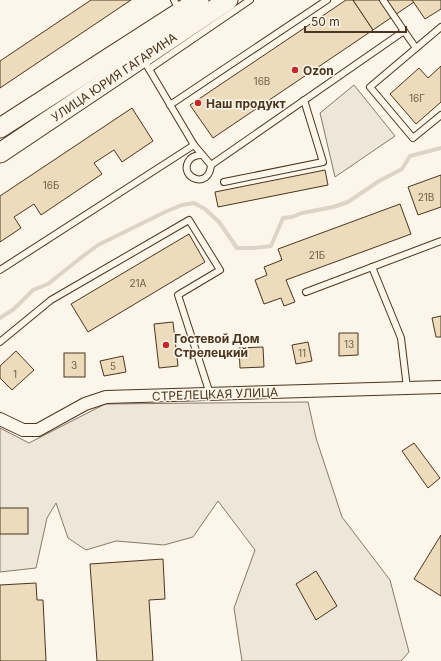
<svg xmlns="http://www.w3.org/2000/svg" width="441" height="661" font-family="Inter,sans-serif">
<rect width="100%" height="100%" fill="#fbf6e9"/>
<!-- green -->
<g fill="#ede6d9" stroke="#887966">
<polygon points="354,85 395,136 335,177 320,113"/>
<polygon points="308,402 316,438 342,517 390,580 409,652 401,661 242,661 234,608 255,550 218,501 193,537 164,545 116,541 86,550 68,538 56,503 47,518 36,568 0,572 0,428 29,443 105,404"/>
</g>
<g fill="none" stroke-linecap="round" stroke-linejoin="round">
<!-- stream -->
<polyline stroke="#dcd4c6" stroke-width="4" points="0,318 14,309 33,290 48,284 83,256 98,245 167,211 182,205 194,203 205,209 219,222 237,248 253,248 271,246 283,218 292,217 302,213 333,207 348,202 379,181 402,169 410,156 441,148"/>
</g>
<!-- building -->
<g fill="#ecdcbc" stroke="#4a3520">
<polygon points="91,0 131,0 0,88 0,61"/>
<polygon points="346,0 353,0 373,30 213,138 190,105"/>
<polygon points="353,0 412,0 414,2 373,30"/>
<polygon points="412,0 441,0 441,9 425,19"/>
<polygon points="441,66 441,102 416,124 390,94 419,68 428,78"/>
<polygon points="132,108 153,141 122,162 114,150 94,163 102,174 41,215 34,204 14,217 21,228 0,242 0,196"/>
<polygon points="325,170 328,185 218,207 215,192"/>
<polygon points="441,175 441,207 418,215 408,187"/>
<polygon points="400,204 411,234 286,280 295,302 284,306 281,298 264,304 255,280 267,275 264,267 282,260 278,249"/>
<polygon points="189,234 205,262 88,332 71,304"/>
<polygon points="441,316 441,337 436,337 432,318"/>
<polygon points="173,322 178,366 159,368 154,324"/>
<polygon points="339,333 358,333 358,355 339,356"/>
<polygon points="308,342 312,361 296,364 292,345"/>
<polygon points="263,347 264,367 240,368 239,348"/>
<polygon points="16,351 34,370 12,390 0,378 0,366"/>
<rect x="64" y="353" width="21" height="24"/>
<polygon points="123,356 126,372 104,376 100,361"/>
<polygon points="414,443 440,478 428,488 402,451"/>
<rect x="0" y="508" width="28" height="26"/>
<polygon points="441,535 441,596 414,579"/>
<polygon points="163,559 165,599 149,600 153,661 97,661 90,564"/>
<polygon points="316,571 337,606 316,620 296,584"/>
<polygon points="36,583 37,600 43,600 46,661 0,661 0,585"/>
</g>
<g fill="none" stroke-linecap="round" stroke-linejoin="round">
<!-- lane casing -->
<g stroke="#4a3520" stroke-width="8">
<g id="lane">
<polyline points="174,0 180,11"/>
<polyline points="441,27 370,87 413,138 441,115"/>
<polyline points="404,31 416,48"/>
<polyline points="143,59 194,145 211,165 404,31 383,0"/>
<polyline points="149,69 250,0"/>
<polyline points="170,105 327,0"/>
<path d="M202,155c-6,0 -11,1 -14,7 -8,16 21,28 23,3"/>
<polyline points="224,182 323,162 304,100"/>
<polyline points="372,267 401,338 407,388"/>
<polyline points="0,270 194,145"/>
<polyline points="306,292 441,241"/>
<polyline points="0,342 51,300 189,220 220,270 178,295 210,394"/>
</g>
</g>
<!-- street casing -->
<g stroke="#4a3520" stroke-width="14">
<polyline id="street" points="0,419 23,430 38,430 85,404 106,397 441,387"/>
</g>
<!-- primary casing -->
<g stroke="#4a3520" stroke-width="21">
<g id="primary">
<polyline points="0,128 199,0"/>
<polyline points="0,153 228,0"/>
</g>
</g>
<!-- lane -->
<use href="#lane" stroke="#fbf6e9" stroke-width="6"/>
<!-- street -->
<use href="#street" stroke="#fbf6e9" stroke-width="12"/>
<!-- primary -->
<use href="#primary" stroke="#fbf6e9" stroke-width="19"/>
</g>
<!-- markers -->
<g fill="#c62828" stroke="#fbf6e9" stroke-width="1.5">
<circle cx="295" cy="70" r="4"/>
<circle cx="198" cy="103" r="4"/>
<circle cx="166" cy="345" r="4"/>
</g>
<g text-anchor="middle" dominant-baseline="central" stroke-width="3" stroke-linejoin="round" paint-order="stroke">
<!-- number labels -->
<g font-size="10" fill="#725f47">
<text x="262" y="81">16В</text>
<text x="417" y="98">16Г</text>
<text x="51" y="185">16Б</text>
<text x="426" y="197">21В</text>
<text x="317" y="255">21Б</text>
<text x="138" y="283">21А</text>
<text x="349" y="344">13</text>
<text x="302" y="353">11</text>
<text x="74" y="365">3</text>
<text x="113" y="366">5</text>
<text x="15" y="374">1</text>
</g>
<!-- poi labels -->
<g font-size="12" font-weight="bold" fill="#4a3520" stroke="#fbf6e9" text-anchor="start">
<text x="303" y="70">Ozon</text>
<text x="206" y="103">Наш продукт</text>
<text x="174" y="338">Гостевой Дом<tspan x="174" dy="14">Стрелецкий</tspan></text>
</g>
<!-- street labels -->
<g font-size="12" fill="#4a3520" stroke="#fbf6e9">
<text transform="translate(114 77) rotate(-34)">УЛИЦА ЮРИЯ ГАГАРИНА</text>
<text transform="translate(215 394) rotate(-2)">СТРЕЛЕЦКАЯ УЛИЦА</text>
</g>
</g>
<!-- scale -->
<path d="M305 26v6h101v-6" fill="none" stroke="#4a3520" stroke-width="2"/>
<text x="311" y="26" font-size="12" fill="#4a3520" stroke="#fbf6e9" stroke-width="3" paint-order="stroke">50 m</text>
</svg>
